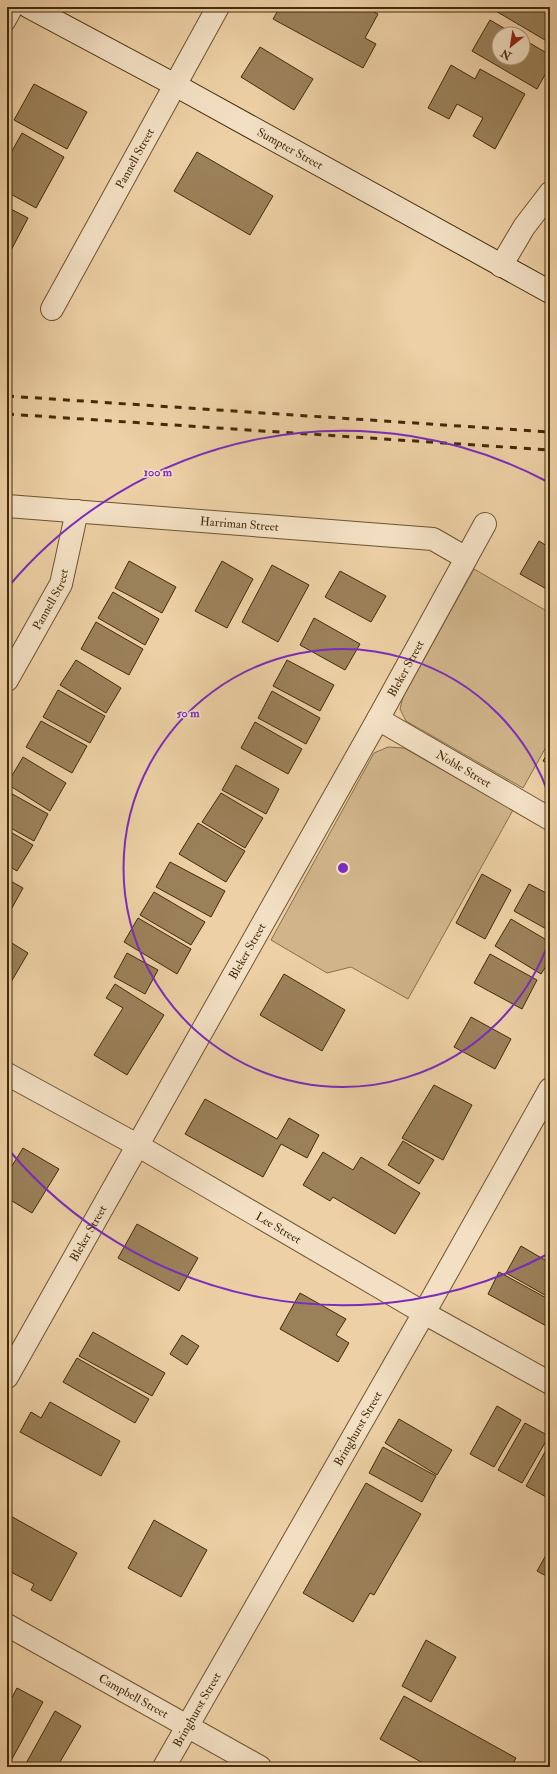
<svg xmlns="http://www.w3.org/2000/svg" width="557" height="1774" font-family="'IM FELL Double Pica',serif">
<rect width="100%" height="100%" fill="#edd0a5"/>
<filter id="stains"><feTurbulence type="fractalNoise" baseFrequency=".005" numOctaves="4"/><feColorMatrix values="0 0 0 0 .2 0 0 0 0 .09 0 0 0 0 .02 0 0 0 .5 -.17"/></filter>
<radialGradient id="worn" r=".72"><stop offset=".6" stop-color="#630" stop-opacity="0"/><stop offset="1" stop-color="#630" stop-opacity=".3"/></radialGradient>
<!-- green -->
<g fill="#d0b48a" stroke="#89704a">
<polygon points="474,569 550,613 550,740 523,788 406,721 400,709 403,697"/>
<polygon points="388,747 404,748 513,810 408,999 351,967 327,973 271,940 374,753"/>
</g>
<!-- building -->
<g fill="#9b815a" stroke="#422b09">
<polygon points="280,7 365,7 378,14 365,38 376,44 363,68 273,19"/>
<polygon points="495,7 550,7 550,43 494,10"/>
<polygon points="490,20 514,34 499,34 499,58 523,58 523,39 550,55 550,66 537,89 472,51"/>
<polygon points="260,47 313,79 294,110 241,77"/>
<polygon points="451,65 475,79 480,69 525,94 495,149 473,136 483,118 457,104 449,119 428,108"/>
<polygon points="34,84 87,112 67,149 14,120"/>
<polygon points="22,133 64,157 36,208 7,192 7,160"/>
<polygon points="197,152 273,196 250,235 174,191"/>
<polygon points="7,207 28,218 8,256 7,255"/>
<polygon points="539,541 550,548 550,591 520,574"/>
<polygon points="129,561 176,587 162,613 115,588"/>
<polygon points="222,561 253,579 227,628 195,611"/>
<polygon points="272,565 309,585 278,642 242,622"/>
<polygon points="340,571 386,596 371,622 325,597"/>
<polygon points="113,592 159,619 145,645 98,618"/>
<polygon points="314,618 360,644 345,670 300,645"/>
<polygon points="96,622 143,649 129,675 81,649"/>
<polygon points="76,660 121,688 106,713 60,685"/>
<polygon points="287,660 334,685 320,711 273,686"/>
<polygon points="58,690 105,716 90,743 43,717"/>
<polygon points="272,691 320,718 306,744 258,718"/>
<polygon points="41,721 87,746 72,773 26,747"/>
<polygon points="255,722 302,749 288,774 241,748"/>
<polygon points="550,749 550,765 543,761"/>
<polygon points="23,757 66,783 50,811 7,784"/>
<polygon points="236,765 279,789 266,814 222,790"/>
<polygon points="7,791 48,814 34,841 7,826"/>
<polygon points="221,793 263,818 245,848 202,822"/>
<polygon points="198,823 245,851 226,882 179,854"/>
<polygon points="7,830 33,845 17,871 7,865"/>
<polygon points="170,862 225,891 211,917 156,887"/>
<polygon points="482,874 511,890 485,939 456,923"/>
<polygon points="7,879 23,888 12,908 7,905"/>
<polygon points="529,884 550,895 550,931 514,911"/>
<polygon points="154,892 205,922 191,945 140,915"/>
<polygon points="138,918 191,949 177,974 124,942"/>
<polygon points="511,919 550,942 550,960 541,974 495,946"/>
<polygon points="7,940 28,953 7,989"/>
<polygon points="127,953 158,970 145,994 114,977"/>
<polygon points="490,954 537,980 522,1009 474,983"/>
<polygon points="284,974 345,1010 322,1051 260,1015"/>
<polygon points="115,984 164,1015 127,1075 94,1055 123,1008 106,998"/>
<polygon points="471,1017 511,1039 495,1069 454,1047"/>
<polygon points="434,1085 472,1105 443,1160 402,1138"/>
<polygon points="205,1099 277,1139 289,1118 319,1135 307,1158 281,1144 263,1177 185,1134"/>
<polygon points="403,1141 434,1160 419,1184 388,1165"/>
<polygon points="23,1148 59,1169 32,1213 7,1198 7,1174"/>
<polygon points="323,1152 353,1170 361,1157 420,1193 395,1234 333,1197 330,1201 303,1185"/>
<polygon points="137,1224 198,1258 179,1291 118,1258"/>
<polygon points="521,1246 550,1263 550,1298 506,1273"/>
<polygon points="499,1272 550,1300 550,1328 488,1294"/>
<polygon points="300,1293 346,1319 336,1335 349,1343 338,1362 280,1329"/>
<polygon points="93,1332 165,1373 152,1396 79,1356"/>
<polygon points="182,1335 199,1346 187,1365 170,1354"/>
<polygon points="77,1358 149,1399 135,1423 63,1382"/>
<polygon points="50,1402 120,1441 101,1476 20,1432 31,1412 41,1418"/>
<polygon points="497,1406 521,1420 494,1467 470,1454"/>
<polygon points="399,1419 452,1450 437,1475 385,1443"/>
<polygon points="525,1423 549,1436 522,1483 498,1470"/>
<polygon points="550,1443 550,1499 526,1486"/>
<polygon points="383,1447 436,1476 422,1502 369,1473"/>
<polygon points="366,1483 421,1514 374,1595 370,1593 353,1622 303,1593"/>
<polygon points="7,1514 77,1553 51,1601 31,1590 34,1584 7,1570"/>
<polygon points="154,1520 207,1550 181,1597 128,1568"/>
<polygon points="550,1548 550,1578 537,1571"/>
<polygon points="426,1640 456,1657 431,1702 402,1686"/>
<polygon points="17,1688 43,1702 12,1759 7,1756 7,1707"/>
<polygon points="404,1696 516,1758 511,1767 430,1767 380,1739"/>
<polygon points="55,1711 81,1726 57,1767 24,1767"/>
</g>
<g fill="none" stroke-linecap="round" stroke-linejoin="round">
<!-- lane casing -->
<g stroke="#6d5430" stroke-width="17">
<polyline id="lane" points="7,23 16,7"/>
</g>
<!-- street casing -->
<g stroke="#6d5430" stroke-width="24">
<g id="street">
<polyline points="501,266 524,227 550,193"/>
<path id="s1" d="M52,309l166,-302"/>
<path id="s2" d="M7,506l426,33 33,19"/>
<path id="s3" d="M7,680l54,-96 16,-73"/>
<path id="s4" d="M378,719l172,100"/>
<path id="s5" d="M7,1074l130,71 287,168 126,70"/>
<path id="s6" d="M7,1377l371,-658 107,-195"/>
<path id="s7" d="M7,1625l253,142"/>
<path id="s8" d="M164,1767l260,-454 126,-224"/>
</g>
</g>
<!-- secondary casing -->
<g stroke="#422b09" stroke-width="24">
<g id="secondary">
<path id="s9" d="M29,7l146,78 375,207"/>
</g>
</g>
<!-- lane -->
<use href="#lane" stroke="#f3e0c4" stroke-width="15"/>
<!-- street -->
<use href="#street" stroke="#f3e0c4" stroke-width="22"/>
<!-- secondary -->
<use href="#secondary" stroke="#f3e0c4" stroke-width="22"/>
<!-- rail -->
<g stroke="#422b09" stroke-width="3" stroke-dasharray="7 7" stroke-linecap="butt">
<polyline points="7,396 550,432"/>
<polyline points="7,414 550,450"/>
</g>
</g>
<!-- distance rings -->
<g fill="none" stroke="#7b2cbf" stroke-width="2">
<path d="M549 941A219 219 0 1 1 549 795"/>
<path d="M548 1254A437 437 0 0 1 8 1149M8 587A437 437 0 0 1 548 482"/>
</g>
<g text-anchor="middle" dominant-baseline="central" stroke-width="3" stroke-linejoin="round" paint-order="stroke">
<!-- street labels -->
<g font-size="12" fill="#422b09" stroke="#f3e0c4">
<text stroke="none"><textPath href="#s9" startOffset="297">Sumpter Street</textPath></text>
<text stroke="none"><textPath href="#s1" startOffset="172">Pannell Street</textPath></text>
<text stroke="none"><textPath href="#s2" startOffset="233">Harriman Street</textPath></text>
<text stroke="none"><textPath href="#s3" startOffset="92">Pannell Street</textPath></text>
<text stroke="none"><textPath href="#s6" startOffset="813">Bleker Street</textPath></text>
<text stroke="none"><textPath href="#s4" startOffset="99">Noble Street</textPath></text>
<text stroke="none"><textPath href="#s6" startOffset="489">Bleker Street</textPath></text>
<text stroke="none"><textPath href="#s5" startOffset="312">Lee Street</textPath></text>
<text stroke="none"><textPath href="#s6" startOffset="165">Bleker Street</textPath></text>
<text stroke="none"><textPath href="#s8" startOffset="390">Bringhurst Street</textPath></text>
<text stroke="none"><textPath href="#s7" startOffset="145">Campbell Street</textPath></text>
<text stroke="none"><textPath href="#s8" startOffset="66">Bringhurst Street</textPath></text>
</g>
</g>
<circle cx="343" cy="868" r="6" fill="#7b2cbf" stroke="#f3e0c4" stroke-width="2"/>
<g font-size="12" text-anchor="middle" font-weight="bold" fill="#7b2cbf" stroke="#f3e0c4" stroke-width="3" stroke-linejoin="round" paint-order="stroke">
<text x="158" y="476">100 m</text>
<text x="188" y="717">50 m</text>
</g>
<!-- margin -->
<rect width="557" height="1774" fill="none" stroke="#edd0a5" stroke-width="24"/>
<rect x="8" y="8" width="541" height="1758" fill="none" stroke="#422b09" stroke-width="2"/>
<rect x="12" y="12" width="533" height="1750" fill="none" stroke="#422b09"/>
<!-- north arrow -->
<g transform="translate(511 46) rotate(210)"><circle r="19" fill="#f3e0c4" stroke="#ac9879"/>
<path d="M0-3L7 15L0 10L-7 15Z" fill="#8f2418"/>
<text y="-6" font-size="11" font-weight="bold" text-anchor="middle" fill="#422b09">N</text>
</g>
<rect width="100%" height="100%" filter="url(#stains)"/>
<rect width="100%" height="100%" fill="url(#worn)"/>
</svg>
